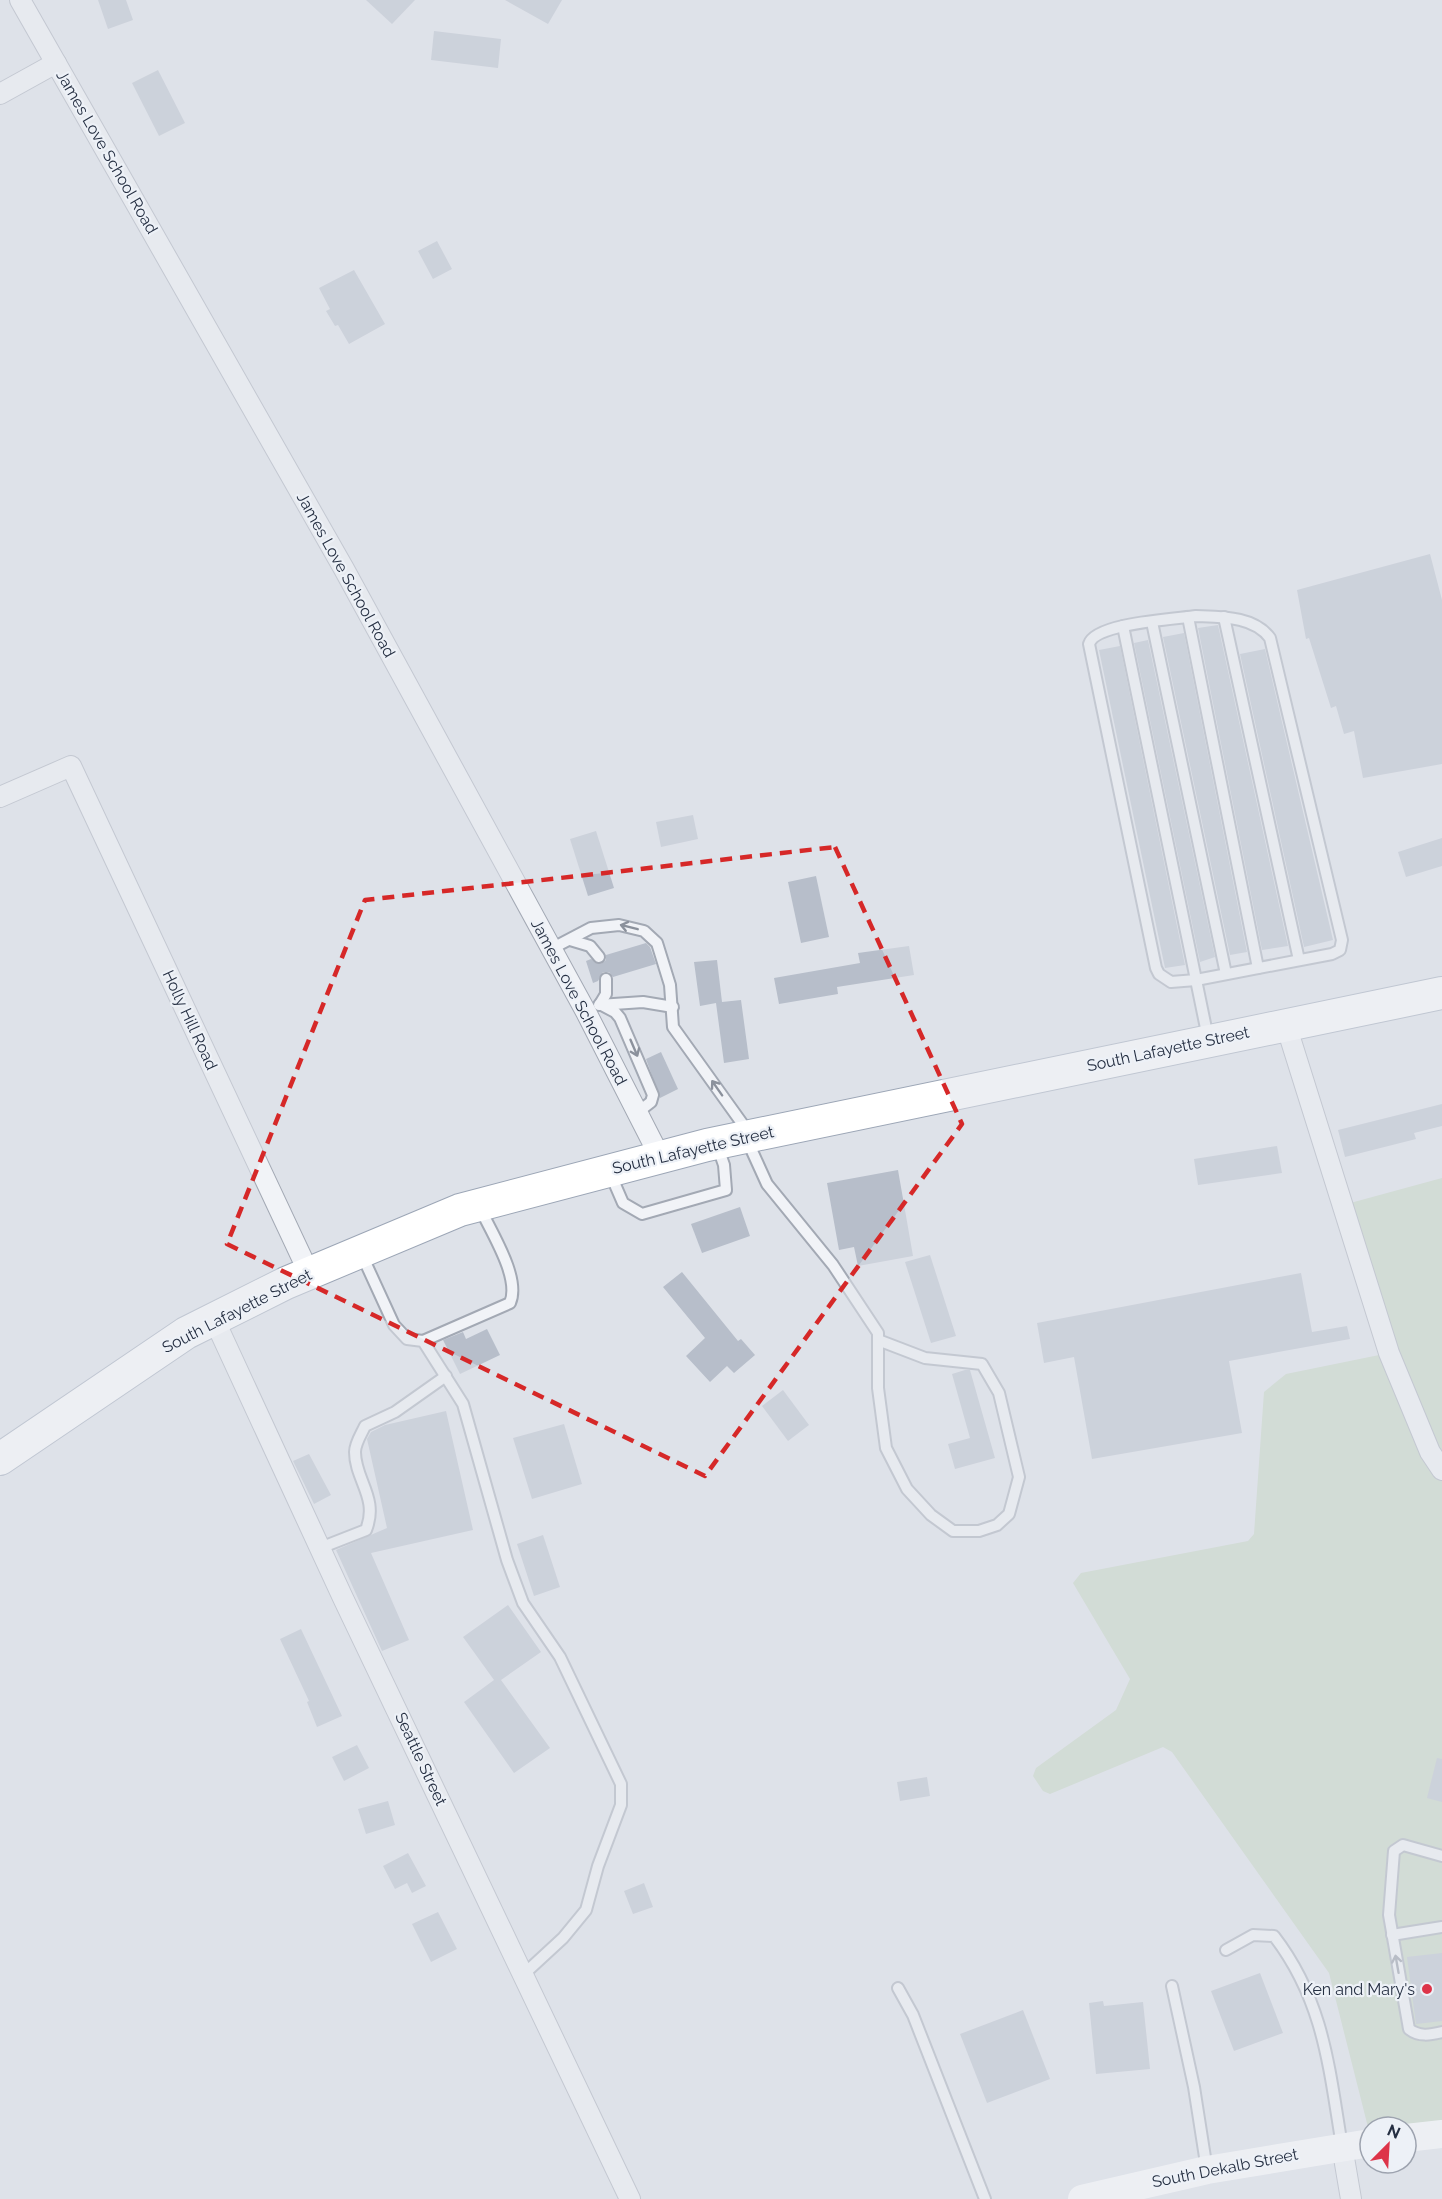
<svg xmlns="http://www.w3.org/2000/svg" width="1442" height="2199" font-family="Raleway,sans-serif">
<rect width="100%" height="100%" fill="#dee2e9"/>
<!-- green -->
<polygon fill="#c3d4be" points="1442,1178 1442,2134 1406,2127 1370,2127 1370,2135 1329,1973 1172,1752 1163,1747 1050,1794 1043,1791 1033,1776 1036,1768 1116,1710 1130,1679 1073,1583 1081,1573 1248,1541 1254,1534 1264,1392 1286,1374 1389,1353 1343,1205"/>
<!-- building -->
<g fill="#b7beca">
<polygon points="98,0 126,0 133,20 108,29"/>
<polygon points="366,0 415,0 392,24"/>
<polygon points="505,0 562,0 548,24"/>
<polygon points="434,31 501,39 498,68 431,60"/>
<polygon points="158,70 185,123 159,136 132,83"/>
<polygon points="437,241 452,269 433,279 418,251"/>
<polygon points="354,270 385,324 349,344 338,325 335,326 326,311 330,309 319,288"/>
<polygon points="1430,554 1442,600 1442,764 1363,778 1354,731 1344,734 1336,706 1331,708 1309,638 1306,639 1297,590"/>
<polygon points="1218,625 1288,946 1262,950 1198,628"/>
<polygon points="1184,633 1247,952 1230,955 1163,637"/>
<polygon points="1148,640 1215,957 1200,962 1134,643"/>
<polygon points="1120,646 1185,965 1165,968 1099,650"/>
<polygon points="1265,649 1333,940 1304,947 1240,654"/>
<polygon points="693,815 698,839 661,847 656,822"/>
<polygon points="596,831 614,888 588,896 570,839"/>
<polygon points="1442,838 1442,866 1406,877 1398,852"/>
<polygon points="816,876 829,937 801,943 788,882"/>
<polygon points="646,943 650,947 656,964 613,977 609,972 603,972 598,981 593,983 586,961 591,959 601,964 606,960 606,955"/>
<polygon points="909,946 914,975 837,987 838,994 779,1004 774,978 860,963 858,953"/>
<polygon points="717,960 722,1002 741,1000 749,1059 724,1063 716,1003 700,1006 694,962"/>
<polygon points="661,1052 678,1089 660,1098 646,1059"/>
<polygon points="1442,1104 1442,1126 1414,1133 1416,1139 1345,1157 1338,1130"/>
<polygon points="1277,1146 1282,1173 1198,1185 1194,1159"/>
<polygon points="898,1170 913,1256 858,1266 854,1247 839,1250 827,1183"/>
<polygon points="740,1207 750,1236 702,1253 691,1224"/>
<polygon points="930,1255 956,1336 931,1343 905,1262"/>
<polygon points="682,1272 738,1341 741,1339 755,1355 734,1373 727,1366 710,1382 686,1356 705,1338 663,1287"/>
<polygon points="1301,1273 1312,1332 1347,1326 1350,1339 1229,1361 1242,1433 1092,1459 1074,1357 1044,1363 1037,1323"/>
<polygon points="487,1329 500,1355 460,1374 443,1340 463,1332 466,1339"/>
<polygon points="965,1370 970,1370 995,1458 955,1469 948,1444 970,1438 952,1374"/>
<polygon points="783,1390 809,1425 788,1441 762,1406"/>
<polygon points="446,1411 473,1530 371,1553 409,1640 382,1651 336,1550 387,1528 367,1439 371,1432 385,1425"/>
<polygon points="564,1424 582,1484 532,1499 513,1438"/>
<polygon points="309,1454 331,1495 314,1504 293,1461"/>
<polygon points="543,1535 560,1587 534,1596 517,1544"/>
<polygon points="508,1605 541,1652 501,1680 550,1748 514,1773 464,1702 494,1680 463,1637"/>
<polygon points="301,1629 342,1716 317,1727 307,1702 309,1701 280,1639"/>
<polygon points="357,1745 369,1768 344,1781 332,1757"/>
<polygon points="1437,1758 1442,1759 1442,1802 1427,1798"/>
<polygon points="927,1777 930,1796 900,1801 897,1782"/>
<polygon points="388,1801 395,1825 366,1834 358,1809"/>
<polygon points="408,1853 426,1886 412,1893 407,1883 395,1889 383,1866"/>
<polygon points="644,1883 653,1907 633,1914 624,1891"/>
<polygon points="438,1912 457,1949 431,1962 412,1924"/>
<polygon points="1442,1953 1442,2021 1416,2024 1407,1957"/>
<polygon points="1260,1973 1283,2033 1234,2051 1211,1991"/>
<polygon points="1103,2001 1104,2006 1143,2002 1150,2069 1096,2074 1089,2003"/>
<polygon points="1023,2010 1050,2079 987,2103 960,2034"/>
</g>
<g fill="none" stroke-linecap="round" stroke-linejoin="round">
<!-- lane casing -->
<g stroke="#a3a9b4" stroke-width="14">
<g id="lane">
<path d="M1196,616c25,1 58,0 74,22l72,302 -2,10 -8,4 -136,26 -25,2 -12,-8 -3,-6 -67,-324c6,-21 86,-25 107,-28z"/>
<polyline points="1188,617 1258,968"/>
<polyline points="1224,617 1299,960"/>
<polyline points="1152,622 1226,974"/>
<polyline points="1123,626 1208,1038"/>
<polyline points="570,940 590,946 599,957"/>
<polyline points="551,949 591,928 619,925 644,931 657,943 670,985 673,1027 749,1133"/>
<polyline points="600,1004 615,1012 620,1018 653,1095 651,1102 638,1112"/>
<polyline points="600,1004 606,994 606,979"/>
<polyline points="599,1005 643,1002 673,1007"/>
<polyline points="747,1140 767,1184 833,1265 878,1333 878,1388 886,1448 907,1489 931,1515 953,1531 979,1531 997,1525 1009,1514 1019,1477 999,1393 982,1364 925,1358 878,1340"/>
<polyline points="610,1173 623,1203 642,1214 726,1190 724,1165 717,1145"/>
<polyline points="361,1253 394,1325 407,1339 423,1341 463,1404 507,1560 523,1603 560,1657 621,1784 621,1805 598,1866 586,1910 563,1938 524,1974"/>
<path d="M423,1341l87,-38c11,-25 -19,-71 -30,-95"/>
<path d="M320,1548l46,-18c13,-32 -11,-50 -11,-78 0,-9 7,-19 10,-26l30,-14 51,-36"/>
<path d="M1442,1856l-39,-11 -9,6 -5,64 20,114c10,8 21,6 33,3"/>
<polyline points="1392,1935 1442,1927"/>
<path d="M1226,1950l27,-15 21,1c50,65 55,132 68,210"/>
<polyline points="1172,1986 1194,2087 1207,2170"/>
<polyline points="898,1988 913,2015 985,2199"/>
</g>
</g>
<!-- street casing -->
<g stroke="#a3a9b4" stroke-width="22">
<g id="street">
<polyline points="20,0 344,569 586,1012 660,1157"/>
<polyline points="0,94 56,63"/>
<polyline points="0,797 71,766 309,1273"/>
<polyline points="1286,1025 1389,1353 1430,1452 1442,1470"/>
<polyline points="214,1319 343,1598 630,2199"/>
<polyline points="1342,2146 1351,2199"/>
</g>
</g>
<!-- primary casing -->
<g stroke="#9ca6b6" stroke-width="34">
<polyline id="primary" points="0,1459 186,1333 286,1283 460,1210 707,1145 1442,993"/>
</g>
<!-- lane -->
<use href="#lane" stroke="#f1f3f7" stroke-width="10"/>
<!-- street -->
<use href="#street" stroke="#f1f3f7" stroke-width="20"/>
<!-- secondary -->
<g stroke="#fff" stroke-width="28">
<polyline points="1406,2138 1442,2134"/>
<polyline points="1082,2199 1207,2170 1370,2143"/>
</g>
<!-- primary -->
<use href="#primary" stroke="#fff" stroke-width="32"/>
</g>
<!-- one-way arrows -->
<defs><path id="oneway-shaft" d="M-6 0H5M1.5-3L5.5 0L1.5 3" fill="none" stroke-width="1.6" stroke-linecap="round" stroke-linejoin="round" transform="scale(1.5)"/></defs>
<g stroke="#8b919c">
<use href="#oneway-shaft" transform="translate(629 927) rotate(-166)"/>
<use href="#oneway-shaft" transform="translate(634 1048) rotate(67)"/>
<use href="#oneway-shaft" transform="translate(717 1088) rotate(-125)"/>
<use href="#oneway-shaft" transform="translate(1397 1964) rotate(-100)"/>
</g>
<!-- marked area -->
<path d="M0 0H1442V2199H0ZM835,847l127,277 -257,352 -478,-232 138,-344z" fill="#dee2e9" fill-opacity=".55" fill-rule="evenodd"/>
<path fill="none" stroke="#d62828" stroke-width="4.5" stroke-dasharray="12 8" stroke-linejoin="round" d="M835,847l127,277 -257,352 -478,-232 138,-344z"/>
<!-- markers -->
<circle fill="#dd3449" stroke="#edf1f7" stroke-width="2" cx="1427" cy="1989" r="6"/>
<g text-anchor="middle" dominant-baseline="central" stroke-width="4.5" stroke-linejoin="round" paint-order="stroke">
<!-- street labels -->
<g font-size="16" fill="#252f42" stroke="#edf1f7">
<text transform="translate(107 152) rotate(60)">James Love School Road</text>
<text transform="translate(346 575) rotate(61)">James Love School Road</text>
<text transform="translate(579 1002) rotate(62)">James Love School Road</text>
<text transform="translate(190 1020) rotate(65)">Holly Hill Road</text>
<text transform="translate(1168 1049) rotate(-12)">South Lafayette Street</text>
<text transform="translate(693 1150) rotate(-13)">South Lafayette Street</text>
<text transform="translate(237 1311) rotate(-27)">South Lafayette Street</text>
<text transform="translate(421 1759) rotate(65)">Seattle Street</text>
<text transform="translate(1225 2168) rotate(-11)">South Dekalb Street</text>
</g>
<!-- poi labels -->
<g font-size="16" fill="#252f42" stroke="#edf1f7" text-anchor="end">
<text x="1415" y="1989">Ken and Mary's</text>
</g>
</g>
<!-- north arrow -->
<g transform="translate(1388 2145) rotate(24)"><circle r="28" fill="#edf1f7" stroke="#9da3af" stroke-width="1.5"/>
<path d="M0-4.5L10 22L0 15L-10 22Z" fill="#dd3449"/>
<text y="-9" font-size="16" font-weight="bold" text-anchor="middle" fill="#252f42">N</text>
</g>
</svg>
